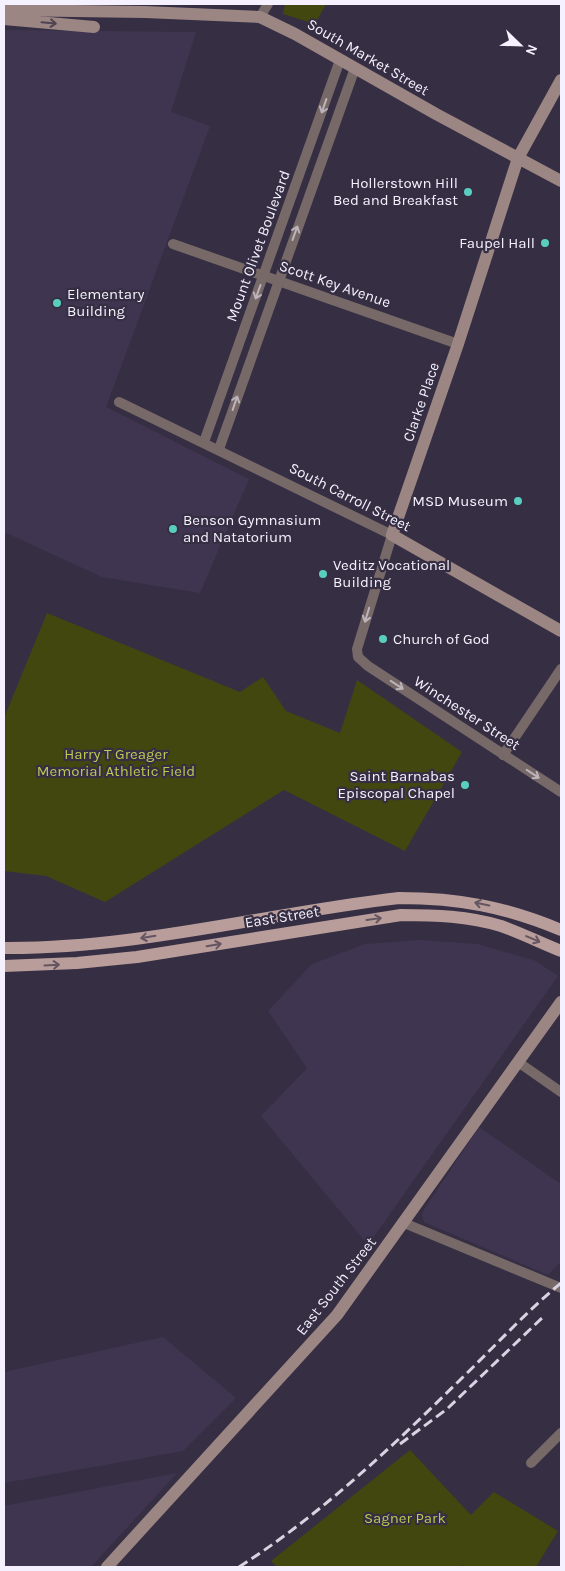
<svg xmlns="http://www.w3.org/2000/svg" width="565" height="1571" font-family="Karla,sans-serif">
<rect width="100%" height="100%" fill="#362e43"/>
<!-- built -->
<g fill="#3f3550">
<polygon points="4,30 196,32 171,112 210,126 106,407 249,479 200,593 102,577 4,532"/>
<polygon points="420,940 478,944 536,961 558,976 368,1245 261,1116 307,1068 268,1011 312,964 365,944"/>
<polygon points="479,1127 561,1184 561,1262 548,1275 424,1222 422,1214 425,1208"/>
<polygon points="163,1337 236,1398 183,1451 4,1483 4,1372"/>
<polygon points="177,1473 91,1567 4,1567 4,1506"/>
</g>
<!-- green -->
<g fill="#424710">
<polygon points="285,4 326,4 315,24 283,14"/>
<polygon points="47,613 240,692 263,677 286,711 340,733 357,680 462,752 405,851 284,790 105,902 46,876 4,871 4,718"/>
<polygon points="410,1450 471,1515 494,1492 558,1531 536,1567 465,1567 463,1565 460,1567 277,1567 271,1561"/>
</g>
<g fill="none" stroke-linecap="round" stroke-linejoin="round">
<!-- street -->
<g stroke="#766967" stroke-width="10">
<polyline points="260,17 268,4"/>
<polyline points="173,244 458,344"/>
<polyline points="119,402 392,535 357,649 358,657 368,666 561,792"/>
<polyline points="204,442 340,60"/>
<polyline points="219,449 355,68"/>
<polyline points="503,755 561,669"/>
<polyline points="518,1062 561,1092"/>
<polyline points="404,1223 561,1288"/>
<polyline points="531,1463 561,1433"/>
</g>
<!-- secondary -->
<g stroke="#9b8684" stroke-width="12">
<polyline points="4,10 145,12 260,17 295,34 436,114 561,181"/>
<polyline points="4,19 94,27"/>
<polyline points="561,80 518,158 458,344 392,535 561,631"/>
<polyline points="107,1567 337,1315 561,1002"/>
</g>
<!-- primary -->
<g stroke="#b89d9a" stroke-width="12">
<path d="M4,948c133,1 264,-35 395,-50 60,0 107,9 162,32"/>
<path d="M4,966l73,-3 60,-6 264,-42c34,0 67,1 100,11 20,7 40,17 60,25"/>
</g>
<!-- rail -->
<g stroke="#d8d3e1" stroke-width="3" stroke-dasharray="10 5" stroke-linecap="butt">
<polyline points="400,1444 447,1409 543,1317"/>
<path d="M239,1567c83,-53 156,-123 226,-192 32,-31 62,-64 96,-92"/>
</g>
</g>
<!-- one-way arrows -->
<defs><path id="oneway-shaft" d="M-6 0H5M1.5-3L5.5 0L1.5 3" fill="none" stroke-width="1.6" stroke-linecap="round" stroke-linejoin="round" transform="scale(1.25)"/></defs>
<use stroke="#4f4453" href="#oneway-shaft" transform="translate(49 23) rotate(5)"/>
<g stroke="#bcb4ba">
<use href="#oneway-shaft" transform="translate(324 106) rotate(109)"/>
<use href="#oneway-shaft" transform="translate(295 233) rotate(-70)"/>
<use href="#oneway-shaft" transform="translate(258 292) rotate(110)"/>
<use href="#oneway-shaft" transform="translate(235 403) rotate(-71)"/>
<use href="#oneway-shaft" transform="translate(367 615) rotate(107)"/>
<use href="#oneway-shaft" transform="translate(397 685) rotate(33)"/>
<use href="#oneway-shaft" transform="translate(533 774) rotate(33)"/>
</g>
<g stroke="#645561">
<use href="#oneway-shaft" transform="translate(482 904) rotate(-168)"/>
<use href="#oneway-shaft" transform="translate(374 919) rotate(-8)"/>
<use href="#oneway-shaft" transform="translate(148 937) rotate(171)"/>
<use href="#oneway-shaft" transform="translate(533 939) rotate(23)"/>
<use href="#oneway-shaft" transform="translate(214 945) rotate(-9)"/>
<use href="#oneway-shaft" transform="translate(52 965) rotate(-3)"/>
</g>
<!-- markers -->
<g fill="#59cebf" stroke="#362e43" stroke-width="2">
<circle cx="468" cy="192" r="5"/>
<circle cx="545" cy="243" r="5"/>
<circle cx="57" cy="303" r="5"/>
<circle cx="518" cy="501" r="5"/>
<circle cx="173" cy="529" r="5"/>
<circle cx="323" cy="574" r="5"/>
<circle cx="383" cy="639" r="5"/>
<circle cx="465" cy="785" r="5"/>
</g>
<g text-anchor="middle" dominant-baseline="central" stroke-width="4.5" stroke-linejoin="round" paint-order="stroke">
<!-- street labels -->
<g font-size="15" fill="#f5f1fe" stroke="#362e43">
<text transform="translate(368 57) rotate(30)">South Market Street</text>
<text transform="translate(258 246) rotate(-70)">Mount Olivet Boulevard</text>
<text transform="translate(335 284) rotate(19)">Scott Key Avenue</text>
<text transform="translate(421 402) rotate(-71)">Clarke Place</text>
<text transform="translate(350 497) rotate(27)">South Carroll Street</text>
<text transform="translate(467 713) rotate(33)">Winchester Street</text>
<text transform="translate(282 917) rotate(-9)">East Street</text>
<text transform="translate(336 1286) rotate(-52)">East South Street</text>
</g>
<!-- poi labels -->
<g font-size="15" fill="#f5f1fe" stroke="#362e43" text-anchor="end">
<text x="458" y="183">Hollerstown Hill<tspan x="458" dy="17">Bed and Breakfast</tspan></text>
<text x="535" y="243">Faupel Hall</text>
<text x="67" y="294" text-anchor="start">Elementary<tspan x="67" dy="17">Building</tspan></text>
<text x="508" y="501">MSD Museum</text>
<text x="183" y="520" text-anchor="start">Benson Gymnasium<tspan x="183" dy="17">and Natatorium</tspan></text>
<text x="333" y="565" text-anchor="start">Veditz Vocational<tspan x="333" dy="17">Building</tspan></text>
<text x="393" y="639" text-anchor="start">Church of God</text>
<text x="455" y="776">Saint Barnabas<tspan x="455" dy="17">Episcopal Chapel</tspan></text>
</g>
<!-- park labels -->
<g font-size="15" fill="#bec852" stroke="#362e43">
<text x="116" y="754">Harry T Greager<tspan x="116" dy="17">Memorial Athletic Field</tspan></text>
<text x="405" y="1518">Sagner Park</text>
</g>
</g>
<!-- border -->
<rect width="565" height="1571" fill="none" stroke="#f5f1fe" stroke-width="10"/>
<!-- north arrow -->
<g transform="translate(520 45) rotate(113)" stroke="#362e43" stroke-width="4" paint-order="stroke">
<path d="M0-4L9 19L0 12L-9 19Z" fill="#f5f1fe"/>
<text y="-8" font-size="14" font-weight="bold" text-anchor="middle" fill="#f5f1fe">N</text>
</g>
</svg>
